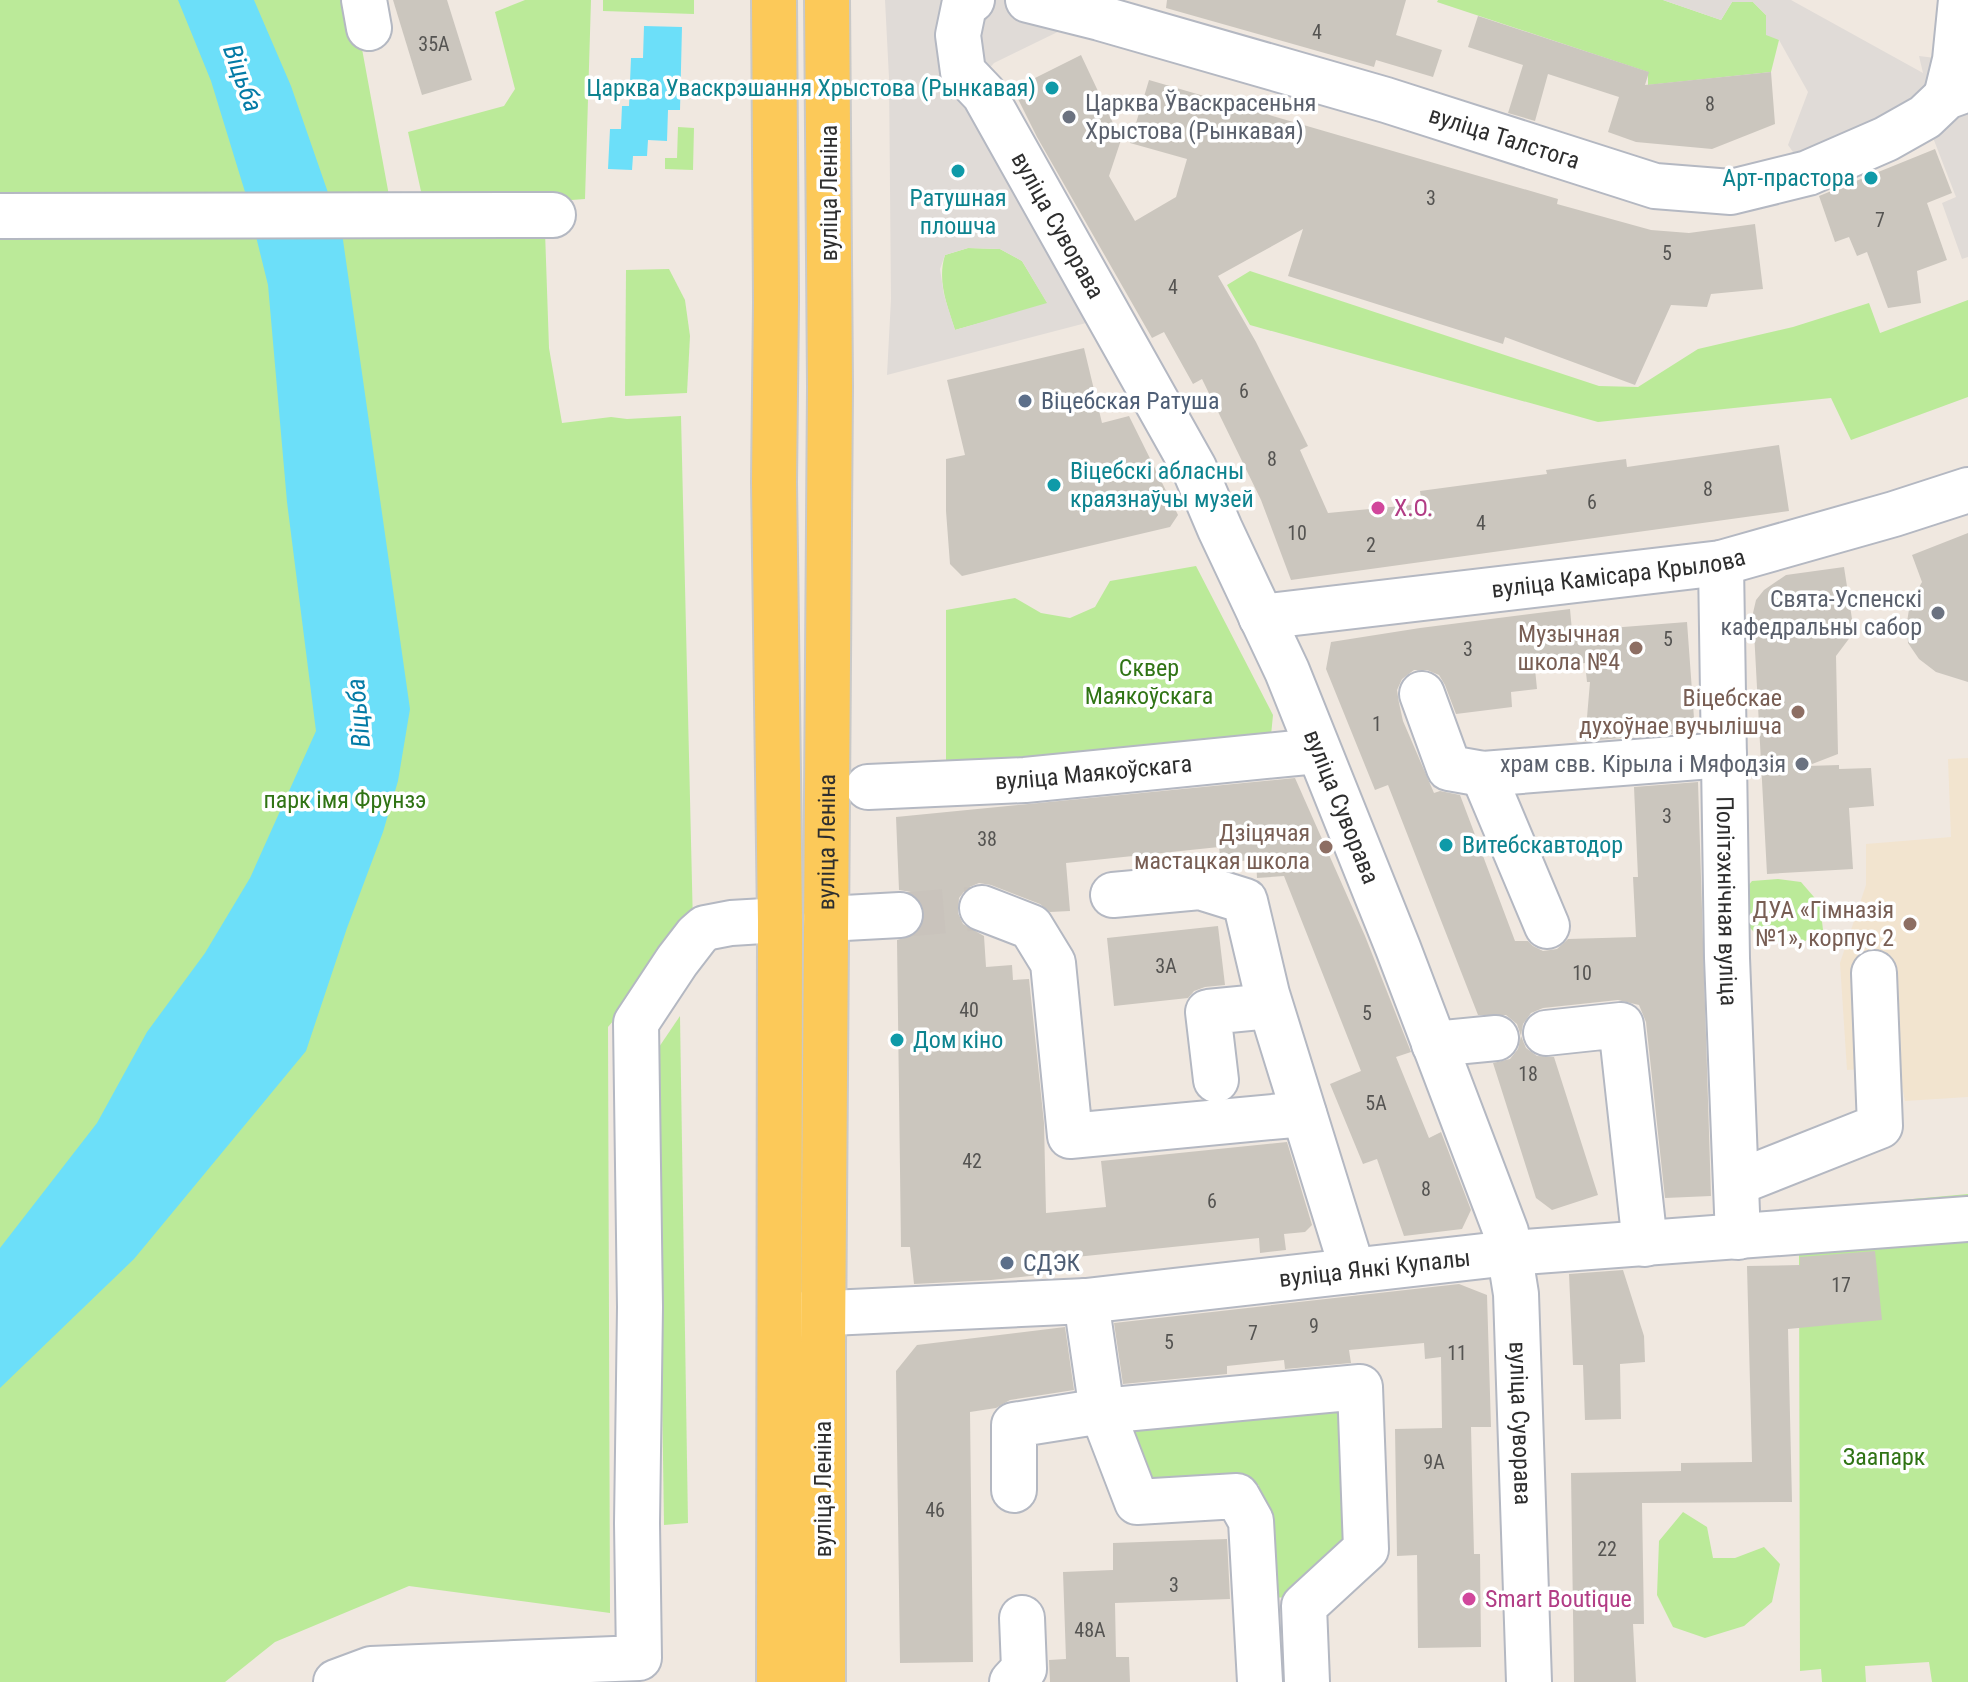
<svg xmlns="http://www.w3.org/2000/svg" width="1968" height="1682" font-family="'Roboto Condensed',sans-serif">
<rect width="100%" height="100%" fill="#f0e8e0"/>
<!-- education -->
<polygon fill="#f2e4cf" points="1968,758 1968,1097 1905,1101 1898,1067 1847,1070 1840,963 1866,885 1866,844 1951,837 1948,759"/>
<!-- green -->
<g fill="#bbea99">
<polygon points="0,0 353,0 397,239 431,237 408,132 504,106 515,89 495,12 525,0 591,0 585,199 544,202 549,348 562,423 611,417 627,419 681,416 693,926 608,1027 610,1613 409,1586 275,1642 225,1682 0,1682"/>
<polygon points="603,0 694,0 694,14 603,11"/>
<polygon points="1438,0 1663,0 1721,20 1732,2 1753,2 1766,15 1779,40 1771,72 1648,85 1648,72 1437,2"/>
<polygon points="678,127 694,128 693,170 665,169 665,158 677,158"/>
<path d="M968,248l32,1 22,12 26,43 -93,26c-8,-25 -18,-49 -10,-75z"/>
<polygon points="669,269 685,300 690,336 687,393 625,396 626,270"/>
<polygon points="1250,271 1599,386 1638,387 1698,349 1793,327 1869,303 1880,333 1968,300 1968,397 1851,440 1831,398 1598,422 1250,325 1227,285"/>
<polygon points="1196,566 1273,715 1268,766 946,790 946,610 1015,598 1041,613 1070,618 1095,607 1110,581"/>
<polygon points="1778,879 1801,882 1820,904 1823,930 1802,943 1762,941 1743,920 1743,892 1752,881"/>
<polygon points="680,1016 688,1523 664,1525 657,1050"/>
<polygon points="1968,1194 1968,1682 1932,1682 1929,1662 1865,1666 1866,1682 1822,1682 1821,1669 1800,1671 1799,1251 1895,1240 1891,1201"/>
<polygon points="1338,1396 1359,1547 1299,1597 1260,1598 1259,1485 1143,1490 1124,1418"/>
<polygon points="1683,1512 1707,1527 1713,1558 1735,1558 1764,1547 1780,1564 1772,1602 1744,1626 1705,1638 1673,1627 1657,1595 1659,1541"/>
</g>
<!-- plaza -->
<g fill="#e0dbd7" fill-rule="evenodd">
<path d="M885,0h212l-23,24 -80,39 -7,8 122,246 -222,58 4,-76 -2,-221zM968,248l32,1 22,12 25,42 -92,27 -11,-35 -4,-26 5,-14z"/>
<polygon points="1663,0 1791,0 1923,73 1919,56 1968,62 1968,257 1962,259 1942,203 1956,197 1925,117 1808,173 1788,145 1808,92 1779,40 1766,35 1766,15 1753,2 1732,2 1721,20"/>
</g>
<!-- water -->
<g fill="#6cdff9">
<polygon points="178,0 254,0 291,86 342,233 410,709 398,781 383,832 347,928 306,1051 134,1259 0,1388 0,1248 97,1123 147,1032 205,953 250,878 316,731 287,502 268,285 245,192 211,81"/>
<polygon points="644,26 682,27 680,110 668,110 667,141 648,140 647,156 633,156 632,170 608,169 610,129 621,129 622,106 629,106 631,58 643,58"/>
</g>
<!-- building -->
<g fill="#cbc6be">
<polygon points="393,0 447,0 472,80 422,95"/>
<polygon points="1167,0 1406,0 1396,35 1442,50 1433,77 1376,60 1374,67 1166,8"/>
<polygon points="1478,16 1649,72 1645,85 1771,72 1775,124 1712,149 1636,142 1608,132 1619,97 1548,74 1535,121 1508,113 1523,65 1468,47"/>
<polygon points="1081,55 1121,140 1109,176 1135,221 1176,197 1187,159 1130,143 1149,80 1558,199 1557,204 1651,230 1689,233 1755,224 1763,289 1711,294 1707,307 1671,305 1635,385 1505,337 1503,344 1288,276 1303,229 1218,276 1256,342 1308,446 1300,450 1328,513 1422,504 1420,491 1547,474 1546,470 1626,459 1627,467 1779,445 1789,511 1291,580 1261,500 1202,379 1193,384 1164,332 1152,338 1037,137 1013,89"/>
<polygon points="1935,149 1952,193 1927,203 1947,260 1917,271 1921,303 1888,308 1867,252 1857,256 1849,237 1835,242 1819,196"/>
<polygon points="1084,348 1102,423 1129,416 1178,515 1170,527 962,576 950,564 946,511 946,459 965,455 947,380"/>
<polygon points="1968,533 1968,682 1936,672 1919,659 1908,643 1907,622 1910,603 1922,582 1912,555"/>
<polygon points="1844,567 1854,632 1836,656 1838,754 1807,766 1839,765 1839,769 1871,768 1874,806 1849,808 1853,869 1767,874 1753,613 1756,600 1764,590 1786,575"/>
<polygon points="1570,609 1572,631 1687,622 1695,732 1585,741 1590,682 1587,682 1585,663 1535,669 1537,689 1511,692 1512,707 1456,714 1445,685 1439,675 1427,670 1414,670 1402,679 1397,690 1399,703 1403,721 1434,793 1440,791 1460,795 1515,941 1528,941 1533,946 1543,951 1557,949 1568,939 1636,937 1633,877 1638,877 1634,787 1698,782 1711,1196 1665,1198 1646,1022 1639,1005 1618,1000 1543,1008 1531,1013 1523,1024 1521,1036 1526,1048 1537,1056 1554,1057 1598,1195 1552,1210 1536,1198 1493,1063 1510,1059 1518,1049 1521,1036 1517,1024 1506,1015 1478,1015 1388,785 1375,790 1326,669 1331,642 1420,628"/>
<polygon points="1295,778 1365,936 1411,1052 1396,1057 1429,1138 1441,1132 1471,1210 1462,1229 1404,1236 1377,1159 1363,1164 1330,1084 1361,1071 1284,876 1257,878 1256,859 1221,864 1219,847 1066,863 1070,911 1050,912 1040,904 991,885 979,883 967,888 959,898 958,913 963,924 984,936 986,967 1012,965 1013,980 1029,979 1044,1123 1046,1213 1106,1207 1101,1161 1287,1142 1312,1225 1305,1232 1284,1234 1286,1250 1260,1253 1259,1238 1076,1257 1077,1271 991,1280 914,1284 910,1247 901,1247 897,940 914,935 922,927 925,914 920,901 911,892 899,890 896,817"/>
<polygon points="1218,926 1225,985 1205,987 1194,991 1188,998 1114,1006 1107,938"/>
<polygon points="1875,1251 1882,1320 1788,1329 1792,1502 1642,1503 1644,1624 1633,1624 1636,1682 1574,1682 1571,1473 1681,1471 1681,1463 1752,1462 1747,1266 1800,1265 1800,1257"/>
<polygon points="1623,1270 1644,1336 1645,1362 1620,1364 1621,1419 1585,1420 1583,1365 1573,1365 1569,1274"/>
<polygon points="1459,1284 1487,1295 1491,1427 1471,1427 1474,1554 1480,1554 1481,1647 1418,1648 1417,1555 1397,1556 1395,1429 1442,1428 1441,1357 1425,1359 1424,1343 1349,1350 1351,1363 1285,1369 1284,1360 1227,1366 1227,1374 1123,1384 1114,1323"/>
<polygon points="1065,1327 1074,1390 1010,1400 996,1408 970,1412 973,1662 900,1663 896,1371 917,1345"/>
<polygon points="1227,1539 1230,1599 1115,1603 1116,1657 1129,1657 1130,1682 1050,1682 1049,1660 1066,1659 1063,1572 1113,1570 1113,1543"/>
</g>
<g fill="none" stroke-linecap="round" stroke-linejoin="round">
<!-- minor-tunnel -->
<polyline stroke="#c9c3bc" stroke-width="44" stroke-dasharray="44 22" stroke-linecap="butt" points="900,915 982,908"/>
<!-- minor casing -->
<g stroke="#b4b8c2" stroke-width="48">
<g id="minor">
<polyline points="364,0 369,28"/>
<path id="s1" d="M972,0l-8,6 -6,29 5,37 21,22 210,374 26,61 67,142 111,277 108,284 10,62 13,388"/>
<path id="s2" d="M1028,0l72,18 286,82 269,86 76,6 77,-19 78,-34 39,-22 21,-20 22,-8"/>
<polyline points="1946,97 1955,60 1961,0"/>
<polyline points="0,216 553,215"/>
<path id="s3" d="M1721,563l6,395 11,279"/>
<path id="s4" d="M1261,617l460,-54 173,-49 74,-24"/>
<polyline points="1422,694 1449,768 1483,774 1724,755"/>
<polyline points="1483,774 1547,926"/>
<path id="s5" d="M868,787l157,-7 292,-29"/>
<polyline points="1113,895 1200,887 1245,901 1267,994 1347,1252 1350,1271"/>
<polyline points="982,908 1031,927 1053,963 1070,1136 1304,1114"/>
<polyline points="826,919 900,915"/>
<polyline points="1546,1033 1621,1025 1645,1244"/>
<polyline points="1434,1044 1496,1038"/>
<polyline points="1216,1080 1208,1012 1270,1006"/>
<polyline points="1736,1183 1880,1126 1874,973"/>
<polyline points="1086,1301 1102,1411 1360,1387 1366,1549 1304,1606 1307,1682"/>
<path id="s6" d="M787,1315l299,-14 424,-48 458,-34"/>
<polyline points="1014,1490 1014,1425 1102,1411 1137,1502 1237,1496 1251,1521 1260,1682"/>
<polyline points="336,1682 371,1669 639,1658 637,1523 640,1307 636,1023 677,961 697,935 705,928 731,923 780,920"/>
<polyline points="1012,1682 1024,1669 1022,1618"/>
</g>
</g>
<!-- major casing -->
<g stroke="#c9c9c9" stroke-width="48">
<g id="major">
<polyline points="774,0 776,302 774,482 780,920 779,1682"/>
<path id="s7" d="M823,1682v-334l7,-961 -3,-387"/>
</g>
</g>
<!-- minor -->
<use href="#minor" stroke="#fff" stroke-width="44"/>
<!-- major -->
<use href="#major" stroke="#fcc959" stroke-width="44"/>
</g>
<!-- markers -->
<g fill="#0f9aa8" stroke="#fff" stroke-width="3">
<circle cx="1052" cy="88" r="8"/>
<circle cx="958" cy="171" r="8"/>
<circle cx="1871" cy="178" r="8"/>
<circle cx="1054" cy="485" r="8"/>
<circle cx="1446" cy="845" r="8"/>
<circle cx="897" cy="1040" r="8"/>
</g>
<g fill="#6b7280" stroke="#fff" stroke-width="3">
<circle cx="1069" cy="117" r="8"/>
<circle cx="1938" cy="613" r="8"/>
<circle cx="1802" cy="764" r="8"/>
</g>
<g fill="#5c6f8a" stroke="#fff" stroke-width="3">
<circle cx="1025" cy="401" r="8"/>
<circle cx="1007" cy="1263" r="8"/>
</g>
<g fill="#d1479c" stroke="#fff" stroke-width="3">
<circle cx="1378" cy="508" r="8"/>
<circle cx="1469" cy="1599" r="8"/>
</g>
<g fill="#8d6e63" stroke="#fff" stroke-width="3">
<circle cx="1636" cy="648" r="8"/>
<circle cx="1798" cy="712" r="8"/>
<circle cx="1326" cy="847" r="8"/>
<circle cx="1910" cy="924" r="8"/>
</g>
<g text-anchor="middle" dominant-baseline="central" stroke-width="7" stroke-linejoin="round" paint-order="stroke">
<!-- number labels -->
<g font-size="20" fill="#555452">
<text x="1317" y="32">4</text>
<text x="434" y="44">35А</text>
<text x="1710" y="104">8</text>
<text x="1431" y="198">3</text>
<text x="1880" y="220">7</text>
<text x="1667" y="253">5</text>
<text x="1173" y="287">4</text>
<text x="1244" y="391">6</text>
<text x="1272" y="459">8</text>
<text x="1708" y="489">8</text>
<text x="1592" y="502">6</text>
<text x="1481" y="523">4</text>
<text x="1297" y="533">10</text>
<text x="1371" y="545">2</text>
<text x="1668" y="639">5</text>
<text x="1468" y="649">3</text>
<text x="1377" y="724">1</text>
<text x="1667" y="816">3</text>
<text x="987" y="839">38</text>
<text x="1166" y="966">3А</text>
<text x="1582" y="973">10</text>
<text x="969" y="1010">40</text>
<text x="1367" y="1013">5</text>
<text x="1528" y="1074">18</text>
<text x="1376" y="1103">5А</text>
<text x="972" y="1161">42</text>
<text x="1426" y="1189">8</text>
<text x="1212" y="1201">6</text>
<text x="1841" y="1285">17</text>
<text x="1314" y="1326">9</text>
<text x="1253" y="1333">7</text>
<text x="1169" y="1342">5</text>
<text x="1457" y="1353">11</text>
<text x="1434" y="1462">9А</text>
<text x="935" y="1510">46</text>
<text x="1607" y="1549">22</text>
<text x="1174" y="1585">3</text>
<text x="1090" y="1630">48А</text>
</g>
<!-- culture labels -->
<g font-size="24" fill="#0d838f" stroke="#fff" text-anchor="start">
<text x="1036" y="88" text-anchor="end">Царква Уваскрэшання Хрыстова (Рынкавая)</text>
<text x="1855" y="178" text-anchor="end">Арт-прастора</text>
<text x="958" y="198" text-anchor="middle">Ратушная<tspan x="958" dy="28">плошча</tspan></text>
<text x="1070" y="471">Віцебскі абласны<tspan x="1070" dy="28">краязнаўчы музей</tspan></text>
<text x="1462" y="845">Витебскавтодор</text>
<text x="913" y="1040">Дом кіно</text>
</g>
<!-- worship labels -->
<g font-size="24" fill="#5b616d" stroke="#fff" text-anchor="end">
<text x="1085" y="103" text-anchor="start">Царква Ўваскрасеньня<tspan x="1085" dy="28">Хрыстова (Рынкавая)</tspan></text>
<text x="1922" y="599">Свята-Успенскі<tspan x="1922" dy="28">кафедральны сабор</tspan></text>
<text x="1786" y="764">храм свв. Кірыла і Мяфодзія</text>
</g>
<!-- street labels -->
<g font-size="24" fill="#2e2e2e" stroke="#fff">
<text stroke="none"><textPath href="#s2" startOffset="496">вуліца Талстога</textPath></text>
<text transform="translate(829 193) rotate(-90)">вуліца Леніна</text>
<text stroke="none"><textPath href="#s1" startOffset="258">вуліца Суворава</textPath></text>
<text stroke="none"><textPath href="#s4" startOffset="360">вуліца Камісара Крылова</textPath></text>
<text stroke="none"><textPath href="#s5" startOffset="226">вуліца Маякоўскага</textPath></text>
<text stroke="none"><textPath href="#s1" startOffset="906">вуліца Суворава</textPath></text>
<text stroke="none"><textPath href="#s7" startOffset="840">вуліца Леніна</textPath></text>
<text stroke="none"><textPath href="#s3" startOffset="338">Політэхнічная вуліца</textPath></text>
<text stroke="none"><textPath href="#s6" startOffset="590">вуліца Янкі Купалы</textPath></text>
<text stroke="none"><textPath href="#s1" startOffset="1554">вуліца Суворава</textPath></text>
<text transform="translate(823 1489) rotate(-90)">вуліца Леніна</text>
</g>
<!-- service labels -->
<g font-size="24" fill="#4e5e75" stroke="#fff" text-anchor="start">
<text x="1041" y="401">Віцебская Ратуша</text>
<text x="1023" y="1263">СДЭК</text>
</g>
<!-- hotel labels -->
<g font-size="24" fill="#b23c85" stroke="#fff" text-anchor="start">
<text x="1394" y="508">X.O.</text>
<text x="1485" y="1599">Smart Boutique</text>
</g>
<!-- education labels -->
<g font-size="24" fill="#785e54" stroke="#fff" text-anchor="end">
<text x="1620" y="634">Музычная<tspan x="1620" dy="28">школа №4</tspan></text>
<text x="1782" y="698">Віцебскае<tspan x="1782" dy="28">духоўнае вучылішча</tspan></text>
<text x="1310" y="833">Дзіцячая<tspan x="1310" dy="28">мастацкая школа</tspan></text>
<text x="1894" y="910">ДУА «Гімназія<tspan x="1894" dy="28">№1», корпус 2</tspan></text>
</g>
<!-- park labels -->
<g font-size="24" fill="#307415" stroke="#fff">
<text x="1149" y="668">Сквер<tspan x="1149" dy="28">Маякоўскага</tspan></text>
<text x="345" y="800">парк імя Фрунзэ</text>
<text x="1884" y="1457">Заапарк</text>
</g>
<!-- water labels -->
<g font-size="26" font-style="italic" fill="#037ba6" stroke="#fff">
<text transform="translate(243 78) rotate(70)">Віцьба</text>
<text transform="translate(358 713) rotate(-95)">Віцьба</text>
</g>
</g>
</svg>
